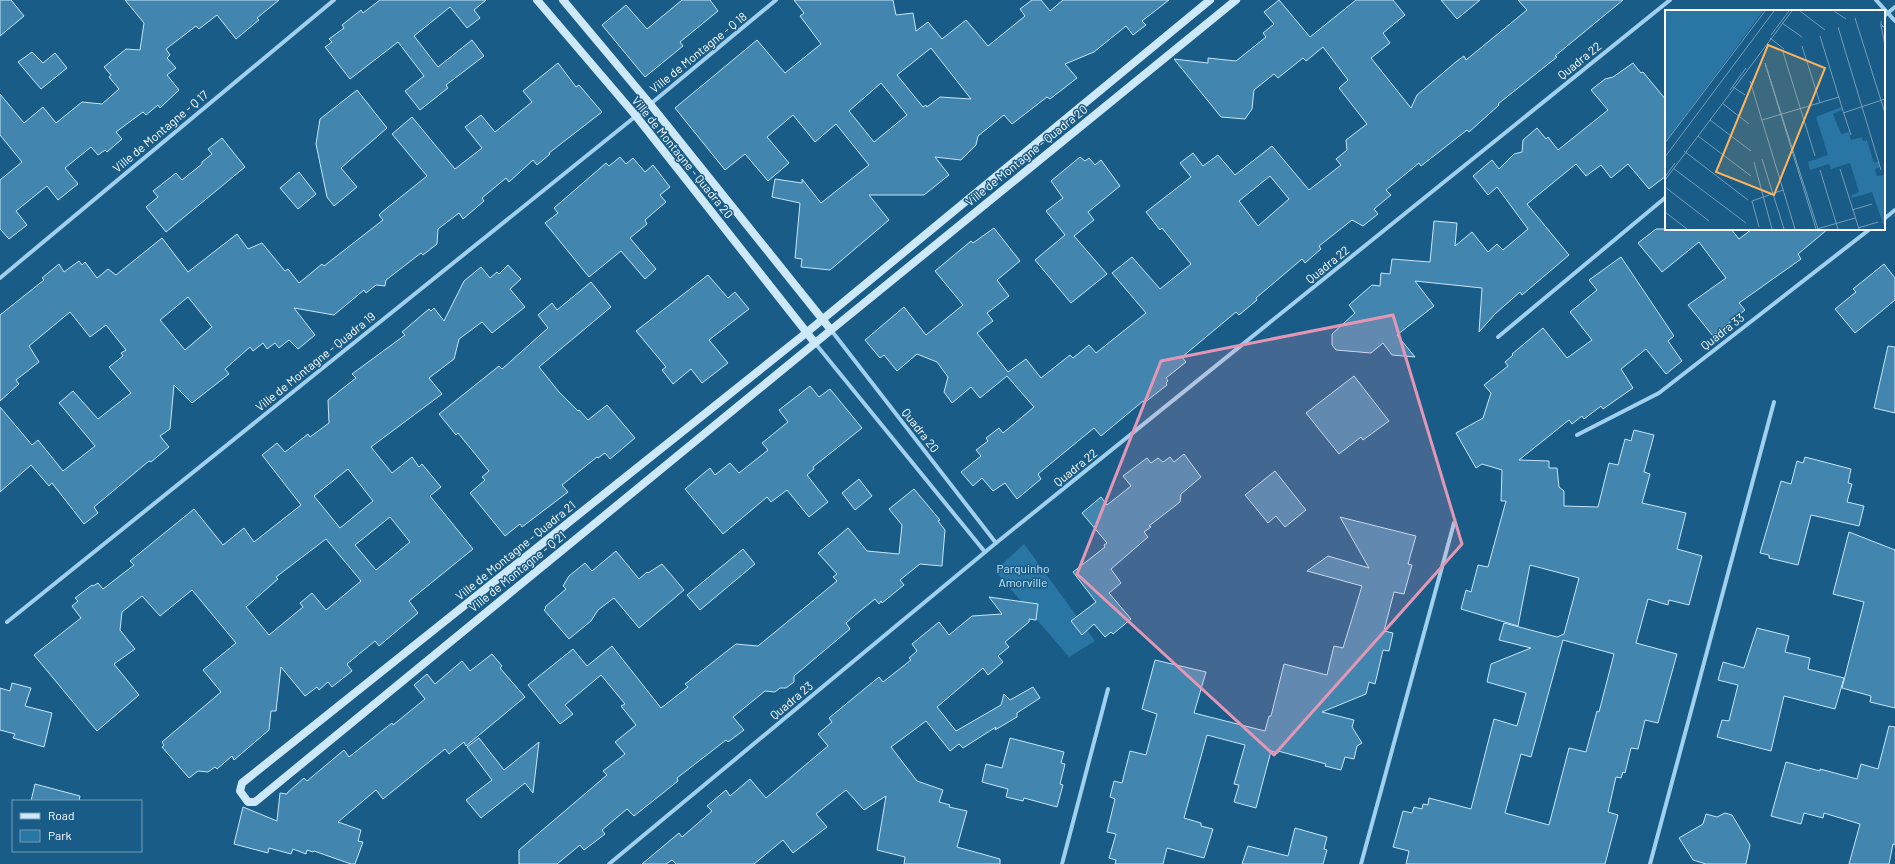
<svg xmlns="http://www.w3.org/2000/svg" width="1895" height="864" font-family="Barlow,sans-serif">
<rect width="100%" height="100%" fill="#195c87"/>
<!-- green -->
<polygon fill="#2975a4" points="1024,544 1095,641 1069,657 995,571"/>
<!-- building -->
<g fill="#4286b0" stroke="#c6e6f9" fill-rule="evenodd">
<polygon points="0,0 11,0 24,16 0,36"/>
<polygon points="125,0 279,0 257,18 259,20 236,39 217,15 199,29 196,26 166,49 170,55 167,58 176,68 167,75 179,90 160,108 158,105 146,115 143,112 116,132 122,139 107,152 105,150 98,155 91,147 65,168 78,184 58,200 47,186 16,211 27,225 9,239 0,229 0,180 22,162 0,135 0,94 24,123 43,107 56,123 82,102 102,104 119,89 109,77 111,75 104,67 126,49 140,50 144,23"/>
<polygon points="380,0 486,0 474,10 480,18 467,28 450,7 414,36 438,67 472,40 484,56 446,85 448,88 420,110 405,91 424,76 398,42 350,79 325,47 332,42 329,39 344,28 342,25 361,10 363,13"/>
<polygon points="682,0 710,0 718,11 680,42 683,46 645,77 602,25 626,5 647,29"/>
<path d="M794,0h99l3,15 17,-2 3,18 12,-9 14,17 24,-19 22,26 37,-30 -5,-7 12,-9h9l9,11 13,-11h106l-27,21 4,4 -13,10 -7,-9 -32,26 -29,12 12,14 -27,21 -3,-2 -35,27 -8,-9 -26,21 -2,9 -15,15 -26,-3 14,18 -25,20h-55l20,25 -59,50 -29,-3 1,-8 -7,-1 5,-55 -28,-6 3,-18 27,4v-4l19,24 48,-38 -33,-41 -21,18 -22,-27 -26,22 22,26 -21,18 -23,-27 -20,16 -50,-62 82,-68 28,33 36,-29 -21,-28 4,-3zM931,48l40,51 -31,-2 -13,10 -1,-2 -3,2 -26,-32zM881,83l26,32 -33,27 -25,-31z"/>
<path d="M1279,0l31,37 46,-37h37l12,15 -22,18 7,10 -19,15 40,50 6,-13 40,-34 7,-5 2,4 61,-50 -9,-10h105l-68,56 2,1 -59,47 1,1 -30,27 -2,-2 -46,36 -2,-3 -33,27 5,5 -17,14 4,5 -15,12 -11,-6 -33,26 2,3 -16,14 -3,-4 -46,39 1,2 -18,15 -3,-3 -54,45 4,5 -20,16 2,3 -2,2 1,2 -23,18 -1,-2 -42,35 -7,-8 -56,46 3,5 -24,20 -12,-16 -12,8 -11,-13 -9,8 -12,-14 20,-16 -5,-6 12,-9 -2,-3 13,-10 4,5 31,-26 -27,-31 -27,22 -9,-11 -19,16 -8,-11 4,-15 -11,-15 -20,-8 -20,17 -13,-16 -4,3 -15,-18 39,-33 22,28 37,-30 -28,-34 36,-30 2,2 21,-15 26,33 -23,19 12,16 -22,17 6,8 -16,12 31,39 18,-13 15,19 29,-23 3,3 16,-13 7,8 50,-40 -34,-40 20,-16 28,32 31,-25 -29,-36 -2,2 -14,-18 45,-35 -11,-14 13,-10 10,13 15,-11 17,20 37,-29 37,44 32,-25 -5,-6 11,-9 -1,-10 21,-16 -28,-36 9,-8 -25,-33 -17,14 -3,-3 -25,20 -4,-4 -20,16 -2,19 -7,10 -24,-2 -47,-58 34,4v-5l28,3 30,-24 -3,-4 11,-9 -10,-12zM1270,176l19,23 -31,27 -19,-25z"/>
<polygon points="1441,0 1480,0 1457,19"/>
<polygon points="32,52 43,63 55,53 67,68 41,89 18,62"/>
<path d="M558,63l18,24 3,-2 23,27 -53,41 1,1 -13,11 -4,-5 -24,22 -3,-4 -24,20 2,3 -21,18 -4,-6 -21,16 -1,15 -14,11 -2,-2 -35,27 -1,6 -9,-1 -10,8 -2,-3 -30,25 -40,-7 21,27 -17,14 -9,-9 -10,8 -4,-5 -8,6 -4,-6 -10,8 -3,-4 -25,22 4,5 -37,29 -18,-18 -4,44 -10,7 9,11 -18,15 -2,-1 -55,46 4,6 -14,11 -32,-41 -3,3 -18,-21 -31,27v-85l32,38 6,-5 25,31 32,-25 -36,-43 14,-12 25,28 33,-26 -22,-26 14,-11 -2,-3 5,-3 -20,-25 -16,12 -20,-25 -41,34 10,16 -23,18 3,4 -19,17v-86l44,-35 -2,-2 17,-14 5,8 15,-11 3,4 3,-3 12,16 11,-9 8,6 46,-37 26,34 49,-38 11,15 14,-6 23,28 3,-2 11,14 23,-19 2,2 59,-46 -4,-5 3,-3 45,-36 -35,-42 20,-17 43,52 27,-21 -17,-21 16,-12 14,17 37,-30 -9,-11zM188,297l24,30 -27,23 -25,-30z"/>
<polygon points="1633,63 1641,73 1643,72 1666,100 1666,176 1649,189 1628,164 1611,178 1601,165 1586,176 1576,164 1527,204 1569,255 1522,295 1520,292 1495,314 1479,332 1482,288 1415,281 1434,306 1397,335 1415,357 1392,355 1383,343 1371,353 1336,350 1332,345 1332,334 1355,313 1349,305 1372,285 1380,286 1381,273 1390,274 1392,259 1430,262 1434,221 1457,223 1455,246 1472,232 1488,252 1497,244 1503,250 1528,229 1497,187 1488,195 1473,176 1492,160 1499,169 1514,154 1522,152 1523,140 1537,128 1546,139 1548,137 1558,150 1608,110 1591,90 1605,79 1613,77"/>
<polygon points="357,90 387,128 341,168 357,187 334,206 327,197 316,144 320,119"/>
<polygon points="222,138 245,167 166,232 146,207 158,197 153,191 176,173 182,180 202,164 202,162 212,154 208,149"/>
<polygon points="620,157 626,164 633,158 645,172 653,165 670,187 660,195 666,202 645,220 647,224 630,238 656,269 645,279 621,251 589,277 545,223 558,213 554,208 606,163 609,166"/>
<polygon points="1080,157 1085,161 1089,158 1095,165 1101,160 1120,186 1088,212 1094,220 1074,236 1107,274 1071,303 1035,260 1065,235 1046,211 1063,198 1051,181"/>
<polygon points="299,172 316,194 298,209 280,188"/>
<polygon points="1656,229 1731,229 1739,239 1752,229 1828,229 1798,254 1801,259 1739,303 1745,310 1713,336 1688,305 1726,278 1699,242 1662,272 1638,243"/>
<path d="M1621,257l53,79 -6,5 14,20 -16,13 -20,-25 -25,20 12,19 -30,21 -2,-3 -17,13 -2,-3 -10,8 -3,-4 -50,40 30,1v7h8l2,19 5,4v15l34,1 11,-44 9,2 7,-26 6,2 3,-11 20,5 -10,37 6,2 -8,29 44,10 -9,36 25,7 -13,49 -20,-5 -1,5 -20,-6 -12,44 41,11 -19,69 -13,-3 -7,29 -7,-1 -6,25 -2,-1 -2,6 -5,-1 -8,35 10,3 -13,49h-199l3,-13 -16,-4 10,-36 9,2 2,-6 8,2 1,-5 5,1 1,-7 42,11 23,-90 23,7 9,-33 -39,-11 4,-18 40,-16 -32,-8 5,-17 53,14 7,-3 15,-56 -49,-13 -12,61 -57,-17 5,-19 5,2 7,-27 10,2 18,-66h-5l1,-31 -20,-6 -6,4 -20,-35 27,-15 8,-25 -7,-8 24,-19 -3,-4 8,-7 -1,-1 31,-26 24,30 25,-18 -22,-28 27,-22 -8,-10zM1563,640l51,14 -15,58 -2,-1 -11,41 -17,-4 -20,77 -44,-12 16,-59 10,3z"/>
<polygon points="1884,264 1895,278 1895,300 1855,333 1835,309 1856,292 1853,289"/>
<path d="M508,265l13,14 -11,10 15,18 -33,26 -10,-11 -23,17 -5,20 -25,19 13,16 -71,53 21,26 20,-16 7,10 3,-3 19,23 -11,9 43,53 -64,52 9,12 -39,33 -4,-5 -28,23 5,7 -20,16 -4,-5 -9,8 -2,-3 -12,9 -24,-29 -5,44h-5l-2,19 -35,30 -2,-4 -15,13 -2,-2 -7,5 -10,-1 -9,7 -27,-31 2,-2 -2,-3 59,-50 -18,-22 33,-27 -44,-53 -32,26 -18,-20 -20,16 -2,18 15,19 -21,15 25,31 -42,36 -63,-76 47,-37 -9,-12 6,-5 -3,-3 17,-13 1,1 5,-3 5,6 31,-24 -4,-4 64,-52 29,36 21,-17 10,14 47,-37 -39,-50 15,-12 8,9 23,-18 2,3 19,-14 -1,-23 28,-22 -4,-4 53,-39 -3,-3 27,-23 2,2 3,-3 10,13 20,-40 17,-14 9,11 7,-6 2,2zM348,469l25,32 -33,27 -26,-32zM390,517l20,25 -34,28 -21,-25zM326,539l35,42 -35,29 -14,-17 -12,10 3,4 -34,28 -23,-28 32,-28 -2,-2z"/>
<polygon points="708,275 728,298 735,292 749,309 709,340 728,363 702,383 691,369 673,384 662,370 666,367 636,331"/>
<polygon points="591,282 611,307 539,367 559,392 578,411 579,410 588,420 607,405 635,438 610,459 605,453 598,458 597,457 562,485 568,492 522,527 520,524 505,536 470,493 485,480 482,477 489,471 458,433 456,435 439,414 499,366 502,369 548,328 538,315 552,303 557,310"/>
<polygon points="1888,346 1895,347 1895,413 1874,408"/>
<polygon points="1354,376 1389,421 1363,440 1361,437 1339,454 1306,413"/>
<polygon points="810,386 819,397 830,389 862,428 813,467 814,469 807,475 828,502 809,517 787,490 771,502 767,497 723,534 685,489 710,468 715,475 730,463 739,473 768,450 762,443 788,422 779,410"/>
<polygon points="1184,454 1201,477 1181,494 1180,502 1149,526 1151,527 1144,532 1148,537 1111,569 1121,583 1109,593 1131,619 1113,634 1111,632 1105,637 1094,624 1082,635 1071,621 1096,602 1073,572 1105,547 1104,545 1107,543 1082,513 1101,497 1107,505 1131,486 1123,476 1147,458 1151,463 1158,458 1163,462 1170,457 1174,462"/>
<polygon points="1805,457 1851,469 1848,483 1852,484 1847,502 1864,506 1859,526 1811,515 1798,565 1769,558 1769,555 1760,553 1781,481 1791,484 1797,461 1803,463"/>
<polygon points="1275,471 1306,510 1285,527 1276,516 1268,523 1245,495"/>
<polygon points="859,479 872,496 855,510 842,493"/>
<polygon points="914,489 940,520 938,521 945,530 942,566 920,564 900,580 904,585 882,603 881,601 879,604 875,599 860,611 846,623 850,629 794,676 794,682 786,688 780,688 775,692 765,691 733,717 744,730 728,742 726,740 677,778 678,781 634,816 627,809 602,830 605,834 584,850 580,845 557,864 519,864 519,850 607,775 603,771 625,754 615,742 636,725 621,706 625,704 601,675 565,705 573,714 560,724 528,685 573,649 587,666 612,646 661,708 688,687 685,684 736,644 758,646 837,581 833,577 837,574 818,553 848,528 867,551 899,554 902,525 889,509"/>
<polygon points="1340,517 1416,536 1408,564 1412,565 1404,594 1394,592 1384,631 1393,633 1389,651 1383,650 1375,684 1369,682 1366,694 1322,712 1354,720 1352,727 1362,743 1357,746 1354,759 1345,757 1341,770 1325,766 1326,764 1278,751 1278,753 1271,751 1256,808 1234,802 1239,785 1234,784 1245,745 1207,735 1184,818 1201,823 1201,826 1213,829 1204,858 1167,848 1163,864 1115,864 1116,860 1109,858 1116,834 1107,832 1115,799 1110,797 1114,781 1122,783 1130,751 1146,755 1157,714 1142,709 1155,660 1206,672 1194,713 1265,731 1269,716 1271,716 1284,664 1327,675 1334,646 1343,648 1362,586 1307,571 1328,556 1369,568"/>
<polygon points="1849,532 1895,550 1895,708 1870,702 1871,696 1842,688 1864,602 1833,594"/>
<polygon points="743,549 755,564 700,610 687,595"/>
<polygon points="616,551 639,579 647,572 648,573 662,564 684,590 639,628 614,598 598,610 591,621 569,639 544,610 546,608 545,607 566,589 563,586 569,576 585,563 592,571"/>
<polygon points="989,597 1038,604 1036,620 1029,619 1029,622 1005,642 1009,647 998,656 1003,662 988,675 983,668 937,707 956,731 1001,705 1004,694 1010,700 1033,687 1040,698 1017,713 1017,717 995,730 996,727 963,748 959,744 950,751 926,721 891,747 917,781 943,790 939,802 950,805 949,807 967,811 957,847 1000,859 1000,864 904,864 905,857 877,850 886,796 864,810 846,790 816,814 827,827 793,853 783,840 754,864 676,864 672,860 666,864 642,864 679,833 682,837 712,811 707,806 726,790 730,796 750,779 766,798 828,746 818,734 832,722 829,718 879,677 883,682 911,660 909,658 917,651 912,644 939,622 949,635 972,616 1002,614"/>
<polygon points="1757,628 1789,636 1785,652 1810,658 1808,669 1844,678 1835,709 1784,696 1771,751 1717,737 1722,720 1729,721 1738,685 1718,680 1723,662 1744,668"/>
<polygon points="492,654 502,666 500,668 525,697 466,746 464,742 449,754 445,749 383,799 376,790 338,822 361,830 358,841 363,842 355,864 351,864 314,851 313,852 307,850 306,854 293,849 291,854 269,848 268,853 234,844 243,807 277,821 280,793 287,794 288,792 304,778 307,781 344,750 349,757 392,723 393,725 425,699 414,685 427,674 435,684 462,661 470,671"/>
<polygon points="12,683 31,688 25,706 52,713 44,747 13,738 15,734 0,730 0,688 10,691"/>
<polygon points="1889,726 1895,727 1895,845 1893,844 1889,864 1849,864 1860,824 1824,813 1823,818 1804,813 1801,824 1771,816 1786,762 1820,771 1820,769 1857,779 1861,764 1878,769"/>
<polygon points="479,738 504,770 539,742 533,793 525,783 481,818 466,800 492,780 467,747"/>
<polygon points="1010,738 1064,752 1061,763 1065,764 1060,784 1063,785 1057,807 1024,798 1023,801 1006,797 1008,789 982,782 986,764 1002,768"/>
<polygon points="35,784 80,796 79,801 31,801"/>
<polygon points="1725,813 1732,815 1750,845 1746,864 1706,864 1693,860 1679,838 1703,824 1706,814 1717,817"/>
<polygon points="1295,828 1327,837 1324,849 1327,850 1323,864 1242,864 1248,846 1288,856"/>
</g>
<g fill="none" stroke-linecap="round" stroke-linejoin="round">
<!-- street -->
<g stroke="#a0d0ed" stroke-width="4">
<polyline points="1876,0 1895,21"/>
<polyline points="1884,16 1895,7"/>
<polyline points="1884,219 1895,210"/>
<polyline points="0,278 334,0"/>
<polyline points="831,330 996,543"/>
<polyline points="1498,337 1666,197"/>
<polyline points="815,343 985,552"/>
<polyline points="1577,435 1659,393 1870,229"/>
<polyline points="7,622 636,116 776,0"/>
<polyline points="609,864 996,543 1670,0"/>
<polyline points="1062,864 1108,689"/>
<polyline points="1361,864 1454,523"/>
<polyline points="1650,864 1774,402"/>
</g>
<!-- secondary -->
<g stroke="#cde8f9" stroke-width="8">
<polyline points="537,0 636,116 815,343"/>
<polyline points="563,0 650,104 831,330"/>
<polyline points="1210,0 806,333 242,783 240,791 248,802 255,802 831,330 1236,0"/>
</g>
</g>
<!-- marked area -->
<path fill="#e497b5" fill-opacity="0.2" stroke="#e497b5" stroke-width="3" stroke-linejoin="round" d="M1393,315l69,229 -188,211 -197,-181 84,-213z"/>
<g text-anchor="middle" dominant-baseline="central" stroke-width="3" stroke-linejoin="round" paint-order="stroke">
<!-- street labels -->
<g font-size="12" fill="#fff" stroke="#195c87">
<text transform="translate(698 52) rotate(-39)">Ville de Montagne - Q 18</text>
<text transform="translate(1579 60) rotate(-39)">Quadra 22</text>
<text transform="translate(160 131) rotate(-40)">Ville de Montagne - Q 17</text>
<text transform="translate(1026 155) rotate(-39)">Ville de Montagne - Quadra 20</text>
<text transform="translate(683 157) rotate(51)">Ville de Montagne - Quadra 20</text>
<text transform="translate(1327 264) rotate(-39)">Quadra 22</text>
<text transform="translate(1722 331) rotate(-38)">Quadra 33</text>
<text transform="translate(315 361) rotate(-39)">Ville de Montagne - Quadra 19</text>
<text transform="translate(921 430) rotate(52)">Quadra 20</text>
<text transform="translate(1075 467) rotate(-39)">Quadra 22</text>
<text transform="translate(515 550) rotate(-39)">Ville de Montagne - Quadra 21</text>
<text transform="translate(517 571) rotate(-39)">Ville de Montagne - Q 21</text>
<text transform="translate(791 700) rotate(-40)">Quadra 23</text>
</g>
<!-- park labels -->
<g font-size="12" fill="#c6e6f9" stroke="#195c87">
<text x="1023" y="568">Parquinho<tspan x="1023" dy="14">Amorville</tspan></text>
</g>
</g>
<!-- overview -->
<g transform="translate(1665 10)">
<rect width="220" height="220" fill="#195c87"/>
<path d="M0,1h98l-98,132zM176,97l1,3 -9,4 8,20 8,-2 2,8 11,-3 1,4 4,-1 5,17 2,5h4l2,5 -5,2 2,7 8,-1v54l-13,-37 -20,6 -1,-3 8,-3 -9,-29 -19,6 -2,-5 -19,6 -2,-8 20,-7 -12,-38z" fill="#2975a4"/>
<path fill="none" stroke="#759db7" stroke-width="1" d="M135,1l25,19M169,1l12,8M190,8l30,95M216,11v5l3,1 -3,-3M117,13l20,14M216,16l4,19M173,17l43,143M106,25l18,-24M155,26l24,78M105,28l14,11M137,36l18,57M118,42l32,104M85,71l45,148M68,77l12,8M65,80l16,-22M57,93l27,21M178,103l42,-14M179,104l7,21M45,110l41,31M97,110l77,-23M33,126l53,40M0,133l100,-132M19,141l64,49M0,147l109,-146M97,149l22,70M89,152l18,67M8,158l73,55M175,159l19,60M155,160l18,59M0,167l10,-14M0,170l127,-169M0,177l44,34M187,200l20,-6M0,202l22,17M94,217l-7,-26 31,-11M193,218l20,-6M151,219l-51,-166 53,166M152,219l38,-11"/>
<path fill="#ffb45c" fill-opacity="0.15" stroke="#ffb45c" stroke-width="2" d="M103,35l57,23 -51,127 -58,-23z"/>
<rect width="220" height="220" fill="none" stroke="#fff" stroke-width="2"/>
</g>
<!-- legend -->
<rect x="12" y="800" width="130" height="52" fill="#195c87" stroke="#759db7"/>
<rect x="20" y="813" width="20" height="6" fill="#cde8f9" stroke="#759db7"/>
<text x="48" y="820" font-size="12" fill="#ffffff">Road</text>
<rect x="20" y="830" width="20" height="12" fill="#2975a4" stroke="#759db7"/>
<text x="48" y="840" font-size="12" fill="#ffffff">Park</text>
</svg>
